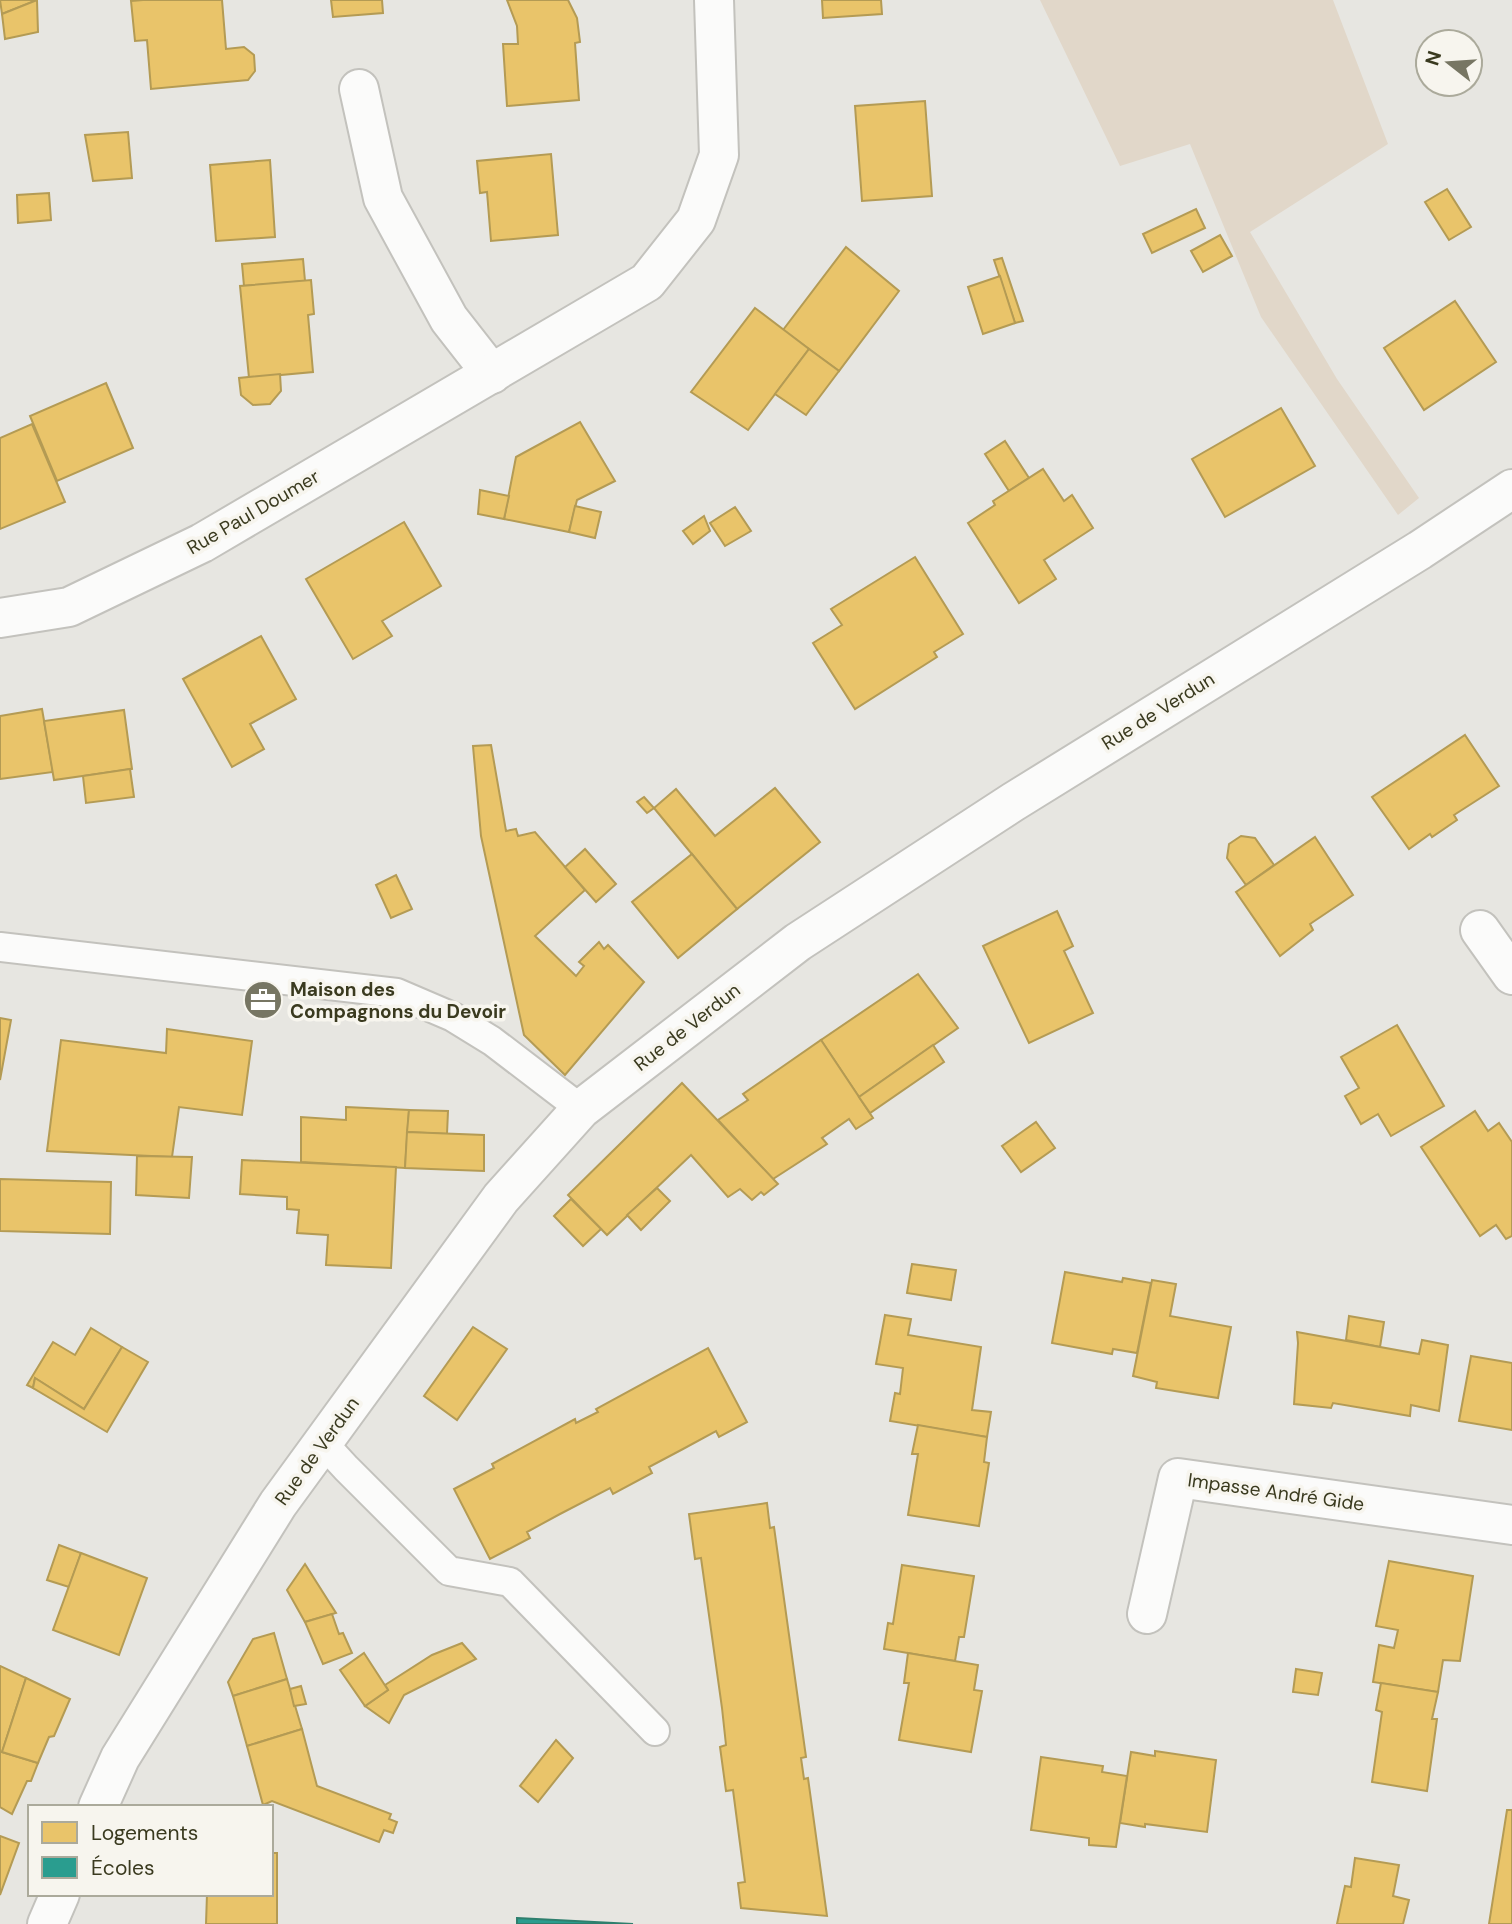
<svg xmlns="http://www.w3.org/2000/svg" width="1512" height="1924" font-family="'DM Sans',sans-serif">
<rect width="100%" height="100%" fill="#e7e6e1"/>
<!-- green -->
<polygon fill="#e1d7c9" points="1040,0 1333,0 1388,144 1250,232 1337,379 1419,498 1398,515 1261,317 1190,144 1120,166"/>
<!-- homes -->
<g fill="#e9c46a" stroke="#b49b54" stroke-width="2">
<polygon points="0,0 37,0 2,14"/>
<polygon points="37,0 38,32 5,39 2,14"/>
<polygon points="143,0 222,0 226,49 244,47 254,55 255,71 248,80 151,89 147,40 135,41 131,1"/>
<polygon points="331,0 382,0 383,13 333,17"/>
<polygon points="507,0 568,0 577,18 580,42 575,43 579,100 507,106 503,44 518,44 517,26"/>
<polygon points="822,0 881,0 882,14 823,18"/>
<polygon points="925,101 932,196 862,201 855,106"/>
<polygon points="128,132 132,178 93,181 85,135"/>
<polygon points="551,154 558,235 491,241 487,192 480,193 477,161"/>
<polygon points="270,160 275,237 216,241 210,165"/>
<polygon points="1447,189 1471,227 1449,240 1425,202"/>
<polygon points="49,193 51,220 18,223 17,195"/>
<polygon points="1196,209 1205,228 1152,253 1143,234"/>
<polygon points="1220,235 1232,256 1203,272 1191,251"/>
<polygon points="846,247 899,291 839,371 783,330"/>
<polygon points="1002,258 1023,321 1015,323 994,260"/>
<polygon points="303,259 305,281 244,286 242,264"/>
<polygon points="1000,276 1015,323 983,334 968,287"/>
<polygon points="311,280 314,314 308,315 313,372 249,378 240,286"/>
<polygon points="1455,301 1496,362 1424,410 1384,348"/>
<polygon points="755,308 809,349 748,430 691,392"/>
<polygon points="809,349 839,371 806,415 775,394"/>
<polygon points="280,374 281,391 270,404 253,405 241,395 239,378"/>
<polygon points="106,383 133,448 57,481 30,416"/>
<polygon points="1281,408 1315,466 1225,517 1192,459"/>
<polygon points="580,422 615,481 577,500 569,532 504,519 516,457"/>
<polygon points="32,424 65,502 0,529 0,438"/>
<polygon points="1005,441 1029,478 1009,491 985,454"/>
<polygon points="1043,469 1064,501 1072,495 1093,528 1044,560 1056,579 1019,603 968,523 995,505 993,501"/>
<polygon points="480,490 509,496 504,519 478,514"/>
<polygon points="575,506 601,512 595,538 569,532"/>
<polygon points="735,507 751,531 725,546 710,523"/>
<polygon points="704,516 710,531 693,544 683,531"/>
<polygon points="404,522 441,586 382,621 392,636 353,659 306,579"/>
<polygon points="915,557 963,634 934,652 937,657 855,709 813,643 842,625 831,609"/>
<polygon points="261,636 296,699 250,724 264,749 232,767 183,679"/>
<polygon points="42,709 53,772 0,779 0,716"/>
<polygon points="124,710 132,769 54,780 44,721"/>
<polygon points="1465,735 1499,786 1454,815 1457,820 1432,837 1430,834 1409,849 1372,797"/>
<polygon points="491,745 506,831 516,829 518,836 535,832 585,890 535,936 576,976 584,966 579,962 599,942 604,949 608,945 644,982 565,1075 524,1035 481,836 473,746"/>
<polygon points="130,769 134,797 86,803 83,776"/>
<polygon points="775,788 820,842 737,909 654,808 676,789 715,836"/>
<polygon points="644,797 654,808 647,813 637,802"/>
<polygon points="1241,836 1255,838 1274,865 1246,885 1227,858 1229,844"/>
<polygon points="1315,837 1353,895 1310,924 1313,930 1280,956 1236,892"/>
<polygon points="585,849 616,884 596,902 565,867"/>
<polygon points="692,854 737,909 678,958 632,902"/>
<polygon points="396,875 412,909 391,918 376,885"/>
<polygon points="1057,911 1073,946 1064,951 1093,1013 1029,1043 983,946"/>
<polygon points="918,974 958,1028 859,1097 821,1040"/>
<polygon points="0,1018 11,1020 0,1080"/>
<polygon points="1397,1025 1444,1106 1391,1136 1378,1114 1361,1124 1345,1096 1359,1088 1341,1057"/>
<polygon points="167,1029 252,1041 242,1115 179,1107 172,1157 47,1151 61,1040 166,1053"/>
<polygon points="821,1040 873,1118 856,1129 849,1119 822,1138 827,1144 773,1179 718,1120 748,1100 743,1094"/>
<polygon points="933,1045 944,1062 870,1113 859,1097"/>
<polygon points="682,1083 778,1184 764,1195 761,1192 752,1200 740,1189 728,1197 691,1155 607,1235 568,1195"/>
<polygon points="346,1107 409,1110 405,1168 301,1162 301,1117 346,1120"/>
<polygon points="409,1110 448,1111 447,1134 407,1132"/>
<polygon points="1475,1111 1488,1131 1499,1123 1512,1142 1512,1236 1506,1239 1496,1225 1480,1236 1421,1147"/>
<polygon points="1036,1122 1055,1148 1021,1172 1002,1146"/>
<polygon points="407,1132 484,1135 484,1171 405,1168"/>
<polygon points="137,1156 192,1157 189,1198 136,1195"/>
<polygon points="242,1160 396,1167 391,1268 326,1265 328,1235 297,1233 299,1210 287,1209 287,1197 240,1194"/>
<polygon points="0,1179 111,1182 110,1234 0,1231"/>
<polygon points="657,1188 670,1201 641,1230 627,1215"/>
<polygon points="571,1199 601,1229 583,1246 554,1216"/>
<polygon points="912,1264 956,1270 951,1300 907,1293"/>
<polygon points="1065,1272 1122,1282 1123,1278 1151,1283 1137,1353 1113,1349 1112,1354 1052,1343"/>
<polygon points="1152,1280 1176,1284 1170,1316 1231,1327 1218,1398 1156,1388 1157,1382 1133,1376"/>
<polygon points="885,1315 911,1319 908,1335 981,1347 972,1410 991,1412 987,1437 890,1421 895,1393 900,1394 903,1368 876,1364"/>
<polygon points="1349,1316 1384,1322 1380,1347 1346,1340"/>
<polygon points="473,1327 507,1349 457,1420 424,1396"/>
<polygon points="91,1328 122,1347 84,1409 35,1378 33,1388 27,1385 53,1342 75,1355"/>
<polygon points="1297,1332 1419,1354 1422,1340 1448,1345 1439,1411 1411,1405 1410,1416 1333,1403 1331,1408 1294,1404 1298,1343"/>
<polygon points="122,1347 148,1362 107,1432 33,1388 35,1378 84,1409"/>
<polygon points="708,1348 747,1422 719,1437 716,1431 683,1449 649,1467 652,1473 613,1494 610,1488 560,1514 527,1532 530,1538 490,1559 454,1489 494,1468 492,1464 575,1419 576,1423 598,1412 596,1409"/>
<polygon points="1471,1356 1512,1363 1512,1430 1459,1421"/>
<polygon points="918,1425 987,1437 984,1462 989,1463 979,1526 908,1515 918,1454 912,1454"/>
<polygon points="767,1503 770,1528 774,1527 806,1757 801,1758 804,1779 808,1778 827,1916 741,1908 738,1883 745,1882 733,1790 726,1791 720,1747 726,1745 722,1708 701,1558 695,1559 689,1514"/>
<polygon points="59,1545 81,1553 69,1587 47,1580"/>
<polygon points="81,1553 147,1578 119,1655 53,1630"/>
<polygon points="1389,1561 1473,1576 1460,1661 1443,1660 1438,1692 1373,1682 1379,1645 1394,1648 1398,1630 1376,1626"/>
<polygon points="305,1564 336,1613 305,1622 287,1590"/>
<polygon points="902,1565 974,1576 964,1637 959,1637 955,1661 884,1649 888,1623 893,1624"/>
<polygon points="332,1614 339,1634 343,1633 352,1653 323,1664 305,1622"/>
<polygon points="274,1633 287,1679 233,1696 228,1682 253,1639"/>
<polygon points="462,1643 476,1659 404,1695 389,1723 365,1706 388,1690 385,1685 432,1655"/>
<polygon points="364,1653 388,1690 365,1706 340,1670"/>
<polygon points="908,1653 978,1665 974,1690 982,1691 971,1752 899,1740 909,1683 904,1683"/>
<polygon points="0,1666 26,1678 2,1752 38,1763 31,1781 27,1781 12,1814 0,1807"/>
<polygon points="1296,1669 1322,1673 1318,1695 1293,1692"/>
<polygon points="26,1678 70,1699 54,1736 49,1737 38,1763 2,1752"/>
<polygon points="287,1679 302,1729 247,1746 233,1696"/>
<polygon points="1381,1683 1438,1692 1432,1719 1437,1719 1427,1791 1372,1782 1382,1712 1376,1710"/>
<polygon points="301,1686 306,1704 294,1706 290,1689"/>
<polygon points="302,1729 317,1786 391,1814 389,1819 397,1822 393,1833 384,1830 379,1842 272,1801 263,1805 247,1746"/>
<polygon points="556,1740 573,1758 538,1802 520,1786"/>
<polygon points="1155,1751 1216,1760 1207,1832 1145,1824 1145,1827 1120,1823 1131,1752 1155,1756"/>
<polygon points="1041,1757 1103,1766 1102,1772 1127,1776 1116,1847 1089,1845 1089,1838 1031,1830"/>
<polygon points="1507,1810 1512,1810 1512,1924 1489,1924"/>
<polygon points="0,1836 19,1843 0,1895"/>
<polygon points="271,1853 277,1853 277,1924 206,1924 207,1894 271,1894"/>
<polygon points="1355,1858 1399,1865 1393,1896 1409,1900 1403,1924 1337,1924 1345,1886 1351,1887"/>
</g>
<!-- schools -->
<polygon fill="#2a9d8f" stroke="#2f7f6d" stroke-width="2" points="517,1918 633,1924 517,1924"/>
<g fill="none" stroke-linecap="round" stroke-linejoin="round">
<!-- service casing -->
<g stroke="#c3c2bd" stroke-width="32">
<g id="service">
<polyline points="0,947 397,993 453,1017 492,1041 581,1109"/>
<polyline points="323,1443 346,1468 449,1571 510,1582 655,1731"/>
</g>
</g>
<!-- minor casing -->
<g stroke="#c3c2bd" stroke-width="42">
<g id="minor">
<polyline points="359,89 383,198 449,319 492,374"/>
<polyline points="0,618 69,607 202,543 647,282 696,220 719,155 714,0"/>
<polyline points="1480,930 1512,975"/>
<polyline points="1147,1614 1178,1478 1512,1525"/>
</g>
</g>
<!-- tertiary casing -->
<g stroke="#c3c2bd" stroke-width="42">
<g id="tertiary">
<polyline points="98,1807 120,1758 278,1504 501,1198 581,1109 798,942 1013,802 1420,550 1512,489"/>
<polyline points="47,1924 60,1894"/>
</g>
</g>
<!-- service -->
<use href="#service" stroke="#fbfbfa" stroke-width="28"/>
<!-- minor -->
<use href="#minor" stroke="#fbfbfa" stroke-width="38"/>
<!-- tertiary -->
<use href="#tertiary" stroke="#fbfbfa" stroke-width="38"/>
</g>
<!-- icons -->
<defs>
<g id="office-disc" transform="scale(2.0125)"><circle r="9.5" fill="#777663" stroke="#f7f5ee"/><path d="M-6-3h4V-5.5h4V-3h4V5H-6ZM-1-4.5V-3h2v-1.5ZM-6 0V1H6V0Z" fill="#fff"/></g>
</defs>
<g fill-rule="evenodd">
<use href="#office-disc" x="263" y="1000"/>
</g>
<g text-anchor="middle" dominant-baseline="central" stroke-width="7" stroke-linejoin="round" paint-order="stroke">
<!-- street labels -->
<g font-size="19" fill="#3a3a1f" stroke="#f7f5ee">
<text transform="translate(253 512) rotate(-30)">Rue Paul Doumer</text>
<text transform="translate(1158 711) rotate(-32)">Rue de Verdun</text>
<text transform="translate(687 1027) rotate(-38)">Rue de Verdun</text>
<text transform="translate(317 1451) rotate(-54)">Rue de Verdun</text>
<text transform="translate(1276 1492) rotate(8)">Impasse André Gide</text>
</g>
<!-- poi labels -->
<g font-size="19" font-weight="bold" fill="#3a3a1f" stroke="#f7f5ee" text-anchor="start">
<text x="290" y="989">Maison des<tspan x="290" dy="22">Compagnons du Devoir</tspan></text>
</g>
</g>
<!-- legend -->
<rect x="28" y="1805" width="245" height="91" fill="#f7f5ee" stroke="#abaa9b" stroke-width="2"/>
<rect x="42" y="1822" width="35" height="21" fill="#e9c46a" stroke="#abaa9b" stroke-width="2"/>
<text x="91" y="1840" font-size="21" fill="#3a3a1f">Logements</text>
<rect x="42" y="1857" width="35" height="21" fill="#2a9d8f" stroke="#abaa9b" stroke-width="2"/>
<text x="91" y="1875" font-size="21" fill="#3a3a1f">Écoles</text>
<!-- north arrow -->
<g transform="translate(1449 63) rotate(287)"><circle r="33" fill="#f7f5ee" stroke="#abaa9b" stroke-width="2"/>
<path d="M0-5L12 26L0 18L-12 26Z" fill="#777663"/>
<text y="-10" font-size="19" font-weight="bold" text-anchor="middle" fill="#3a3a1f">N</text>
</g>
</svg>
